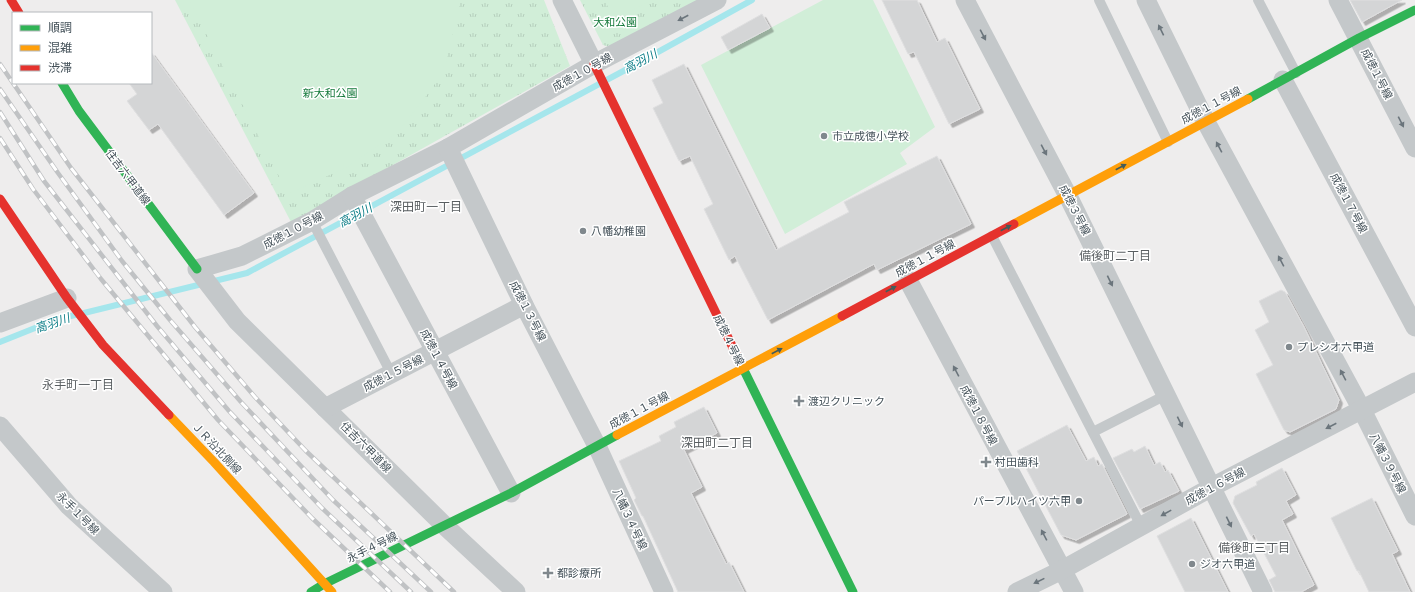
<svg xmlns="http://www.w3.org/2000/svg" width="1415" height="592" font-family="Quicksand,'Noto Sans JP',sans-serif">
<defs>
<pattern id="grass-tufts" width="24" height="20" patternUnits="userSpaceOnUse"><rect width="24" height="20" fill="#d1eed8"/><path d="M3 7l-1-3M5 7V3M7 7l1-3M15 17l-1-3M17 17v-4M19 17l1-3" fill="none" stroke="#b5cebc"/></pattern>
<filter id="shadow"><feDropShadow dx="3.5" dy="3.5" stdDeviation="0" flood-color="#0004"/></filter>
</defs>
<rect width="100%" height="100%" fill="#eeeded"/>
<!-- grass -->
<g fill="url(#grass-tufts)">
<polygon points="175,0 544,0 570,66 291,222"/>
<polygon points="580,0 701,0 613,48 603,45"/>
</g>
<!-- pitch -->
<g fill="#d1eed8">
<polygon points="189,0 459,0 459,7 446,62 433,87 398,132 347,167 288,194"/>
<polygon points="604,0 652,0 615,19"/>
<polygon points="823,0 873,0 935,127 900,153 907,164 785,234 701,65"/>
</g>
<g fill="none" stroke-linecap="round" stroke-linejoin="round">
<!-- stream -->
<g stroke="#a5e6ec" stroke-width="6">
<polyline points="84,313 247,273 629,68 752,0"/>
<polyline points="0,342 55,320 75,315"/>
</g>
</g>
<!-- building -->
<g fill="#d4d5d6" stroke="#dfdfe0" filter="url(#shadow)">
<polygon points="882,0 917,0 937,42 945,38 980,109 949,124 914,52 908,54"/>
<polygon points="1350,0 1402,0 1362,22"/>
<polygon points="762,14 770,28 728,50 721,37"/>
<polygon points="151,52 254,193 224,215 158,124 149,130 127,101 137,94 129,83 151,83"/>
<polygon points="684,64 776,250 849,212 844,202 937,156 971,224 877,270 874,264 768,320 735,256 729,260 704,209 713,204 690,156 679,161 653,108 663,103 652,80"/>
<polygon points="1281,290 1285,292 1304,327 1339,400 1336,409 1290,432 1284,430 1256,374 1273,365 1255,330 1269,322 1259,301"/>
<polygon points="704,407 717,433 684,450 702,487 691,493 726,564 729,562 744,592 678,592 643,516 642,516 634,500 636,498 619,461 661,441 659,436 676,427 674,422"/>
<polygon points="1067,425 1086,461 1094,457 1098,466 1102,464 1127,514 1076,540 1061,535 1017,451"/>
<polygon points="1145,446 1154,465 1160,462 1165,472 1168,470 1179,491 1140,509 1113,458 1132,449 1134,452"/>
<polygon points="1282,468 1296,495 1286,501 1293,514 1282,520 1314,585 1301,592 1275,592 1269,580 1276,576 1254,534 1251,536 1233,503 1235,496 1257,485 1256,482"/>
<polygon points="1372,498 1398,551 1392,554 1410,592 1369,592 1359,571 1357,571 1331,518"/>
<polygon points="1191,518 1228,592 1185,592 1157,536"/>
</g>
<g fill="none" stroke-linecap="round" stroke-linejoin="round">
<!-- lane -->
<g stroke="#c4c8ca" stroke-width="10">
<polyline points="1099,0 1168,142"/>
<polyline points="1258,0 1296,73"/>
<polyline points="312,221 391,373"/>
<polyline points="992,236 1141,526"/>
<polyline points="1093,432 1166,395"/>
</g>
<!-- street -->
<g stroke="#c4c8ca" stroke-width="19">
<polyline points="562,0 594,64"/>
<polyline points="965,0 1068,196 1263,592"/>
<polyline points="1146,0 1206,122 1362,410 1415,516"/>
<polyline points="1338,0 1415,148"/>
<polyline points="1283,80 1415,327"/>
<polyline points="448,148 352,196 312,221 242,256 197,269 237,321 445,526 516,592"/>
<polyline points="352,196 511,493"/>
<polyline points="908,280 1074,592"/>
<polyline points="0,323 67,298"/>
<polyline points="325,408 524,305"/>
<polyline points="0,426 69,506 163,592"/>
<polyline points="664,592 597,446 524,305 448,148 594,64 717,0"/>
<polyline points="1017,592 1062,570 1212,487 1415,382"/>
</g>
<!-- fast -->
<g stroke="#30b455" stroke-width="9">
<polyline points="62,83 79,111 197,269"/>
<polyline points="1248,99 1359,38 1415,10"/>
<polyline points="737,356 853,592"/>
<polyline points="311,592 324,584 511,493 617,435"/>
</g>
<!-- slow -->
<g stroke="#ff9f0a" stroke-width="9">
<polyline points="1014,224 1248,99"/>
<polyline points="169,415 214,462 332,592"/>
<polyline points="617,435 842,316"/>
</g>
<!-- jam -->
<g stroke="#e5322d" stroke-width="9">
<polyline points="11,0 19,13"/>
<polyline points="594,64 737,356"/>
<polyline points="0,199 67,298 103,345 169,415"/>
<polyline points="842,316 1014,224"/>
</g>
<!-- rail casing -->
<g stroke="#c0c2c4" stroke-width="4.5">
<g id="rail">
<polyline points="0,64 71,168 195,327 255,397 306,451 454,592"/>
<polyline points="0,89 58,173 122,261 170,320 241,402 333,500 431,592"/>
<polyline points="0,112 44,181 157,326 229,411 322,508 411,592"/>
<polyline points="0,138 33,189 101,279 218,420 312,518 390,592"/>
</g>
</g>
<!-- rail -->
<use href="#rail" stroke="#fff" stroke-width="3" stroke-dasharray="9" stroke-linecap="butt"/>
</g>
<!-- one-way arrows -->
<defs><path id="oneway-solid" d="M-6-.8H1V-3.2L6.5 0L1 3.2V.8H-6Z"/></defs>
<g fill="#6b757c">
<use href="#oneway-solid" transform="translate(683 18) rotate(152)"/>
<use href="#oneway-solid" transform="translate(1161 30) rotate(-116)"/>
<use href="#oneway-solid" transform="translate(983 35) rotate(62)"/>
<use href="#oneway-solid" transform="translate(1401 122) rotate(63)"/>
<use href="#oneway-solid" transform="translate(1219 147) rotate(-118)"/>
<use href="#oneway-solid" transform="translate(1044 150) rotate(62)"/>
<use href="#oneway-solid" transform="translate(1281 261) rotate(-118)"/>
<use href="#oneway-solid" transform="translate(1110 281) rotate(64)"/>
<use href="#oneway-solid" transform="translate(956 371) rotate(-118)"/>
<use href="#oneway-solid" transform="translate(1343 375) rotate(-118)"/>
<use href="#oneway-solid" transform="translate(1180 422) rotate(64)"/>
<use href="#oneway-solid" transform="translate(1331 426) rotate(153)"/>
<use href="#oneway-solid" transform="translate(1166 513) rotate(151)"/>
<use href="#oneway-solid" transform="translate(1229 522) rotate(64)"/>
<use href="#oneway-solid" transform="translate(1044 535) rotate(-118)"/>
<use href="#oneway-solid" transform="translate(1039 581) rotate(154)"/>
</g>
<g fill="#435c5a">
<use href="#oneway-solid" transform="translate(1121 167) rotate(-28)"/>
<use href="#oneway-solid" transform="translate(1006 228) rotate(-28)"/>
<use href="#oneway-solid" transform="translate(891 289) rotate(-28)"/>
<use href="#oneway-solid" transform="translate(777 351) rotate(-28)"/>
</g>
<!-- markers -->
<g fill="#80888d" stroke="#fff" stroke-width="1.5">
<circle cx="824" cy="136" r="4"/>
<circle cx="583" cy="231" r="4"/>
<circle cx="1289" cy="347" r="4"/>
<path d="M797 395h4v4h4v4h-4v4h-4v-4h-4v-4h4z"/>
<path d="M984 456h4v4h4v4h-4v4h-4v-4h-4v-4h4z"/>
<circle cx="1079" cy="501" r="4"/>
<circle cx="1192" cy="564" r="4"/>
<path d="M546 567h4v4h4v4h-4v4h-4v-4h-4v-4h4z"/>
</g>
<g text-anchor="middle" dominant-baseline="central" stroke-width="3" stroke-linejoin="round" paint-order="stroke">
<!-- park labels -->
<g font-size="11" fill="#167a3c" stroke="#fff">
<text x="615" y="22">大和公園</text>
<text x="330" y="93">新大和公園</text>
</g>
<!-- street labels -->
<g font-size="11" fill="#45525a" stroke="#fff">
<text transform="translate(582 72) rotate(-29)">成徳１０号線</text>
<text transform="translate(1377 74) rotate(63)">成徳１号線</text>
<text transform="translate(1211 105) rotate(-28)">成徳１１号線</text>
<text transform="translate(128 177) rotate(53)">住吉六甲道線</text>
<text transform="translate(1349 203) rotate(62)">成徳１７号線</text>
<text transform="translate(1075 210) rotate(63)">成徳３号線</text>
<text transform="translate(293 230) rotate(-28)">成徳１０号線</text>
<text transform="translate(925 258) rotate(-28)">成徳１１号線</text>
<text transform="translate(528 311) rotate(63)">成徳１３号線</text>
<text transform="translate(729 340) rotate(64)">成徳４号線</text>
<text transform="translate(439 359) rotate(62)">成徳１４号線</text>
<text transform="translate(393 373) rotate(-27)">成徳１５号線</text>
<text transform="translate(639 410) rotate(-28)">成徳１１号線</text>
<text transform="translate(979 415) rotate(62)">成徳１８号線</text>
<text transform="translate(366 447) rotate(45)">住吉六甲道線</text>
<text transform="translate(217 448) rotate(47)">ＪＲ沿北側線</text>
<text transform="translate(1388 463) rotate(63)">八幡３９号線</text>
<text transform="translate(1215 486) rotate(-28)">成徳１６号線</text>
<text transform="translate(78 513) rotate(45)">永手１号線</text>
<text transform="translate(630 519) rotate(65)">八幡３４号線</text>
<text transform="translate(372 547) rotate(-26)">永手４号線</text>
</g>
<!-- poi labels -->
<g font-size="11" fill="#45525a" stroke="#fff" text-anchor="start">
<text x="832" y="136">市立成徳小学校</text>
<text x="591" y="231">八幡幼稚園</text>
<text x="1297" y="347">プレシオ六甲道</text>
<text x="808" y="401">渡辺クリニック</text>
<text x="995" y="462">村田歯科</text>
<text x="1071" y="501" text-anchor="end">パープルハイツ六甲</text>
<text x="1200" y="564">ジオ六甲道</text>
<text x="557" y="573">都診療所</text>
</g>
<!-- water labels -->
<g font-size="12" font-style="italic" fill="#0d7e88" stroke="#fff">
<text transform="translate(640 61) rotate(-28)">高羽川</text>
<text transform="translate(355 215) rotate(-28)">高羽川</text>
<text transform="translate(52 323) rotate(-19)">高羽川</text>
</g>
<!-- neighbourhood labels -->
<g font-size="12" fill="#595e61" stroke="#fff">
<text x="426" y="206">深田町一丁目</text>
<text x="1115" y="255">備後町二丁目</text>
<text x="78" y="384">永手町一丁目</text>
<text x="717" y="442">深田町二丁目</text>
<text x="1254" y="547">備後町三丁目</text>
</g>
</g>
<!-- legend -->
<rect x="12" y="12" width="140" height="72" fill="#ffffff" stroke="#b5babd"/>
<rect x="20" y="25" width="20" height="6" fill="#30b455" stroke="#b5babd"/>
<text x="48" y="32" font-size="12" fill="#45525a">順調</text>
<rect x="20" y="45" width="20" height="6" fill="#ff9f0a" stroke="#b5babd"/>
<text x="48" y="52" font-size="12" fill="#45525a">混雑</text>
<rect x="20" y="65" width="20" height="6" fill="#e5322d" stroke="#b5babd"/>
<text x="48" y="72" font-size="12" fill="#45525a">渋滞</text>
</svg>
